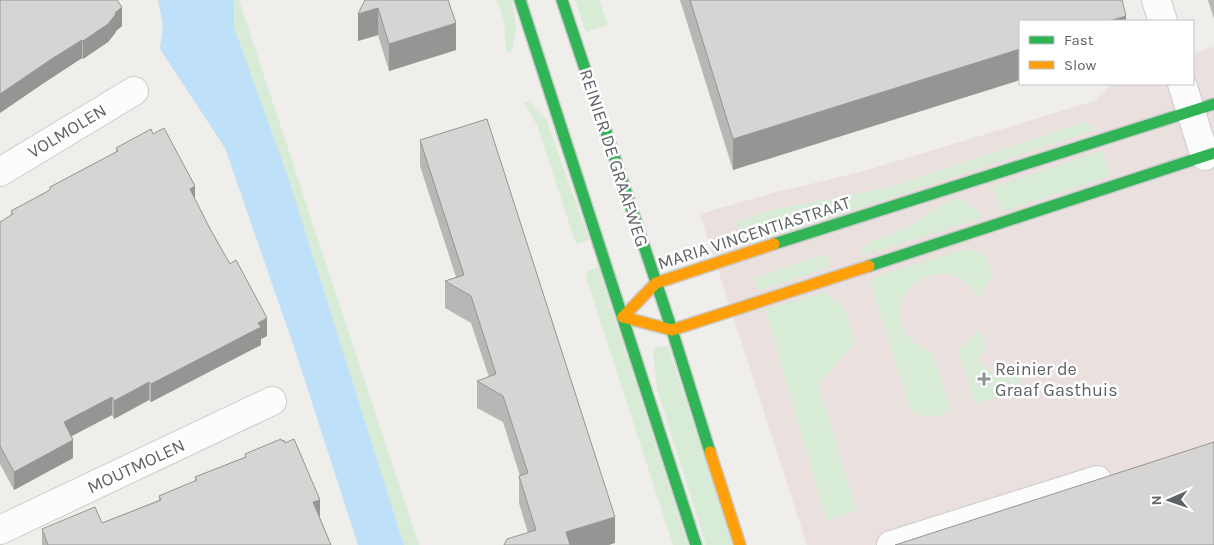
<svg xmlns="http://www.w3.org/2000/svg" width="1214" height="545" font-family="Karla,sans-serif">
<rect width="100%" height="100%" fill="#efeeea"/>
<!-- medical -->
<polygon fill="#eae0de" points="1214,47 1214,545 807,545 700,214 773,193 864,171 1094,101 1113,84 1193,84 1193,54"/>
<!-- green -->
<g fill="#d8ebd6">
<polygon points="234,0 239,0 419,545 404,545 288,177 234,27"/>
<polygon points="497,0 512,0 516,28 512,51 506,53 504,21"/>
<polygon points="575,0 599,0 608,25 586,32"/>
<polygon points="528,101 546,119 589,240 576,244 537,125 524,103"/>
<polygon points="1082,123 1088,123 1094,130 744,246 736,222 767,211 894,186"/>
<polygon points="1102,151 1111,176 1001,212 993,187"/>
<path d="M956,199c11,1 16,5 23,14v6l-117,37v-6c13,-14 26,-14 42,-21 19,-9 30,-23 52,-30z"/>
<path d="M965,249c19,2 22,10 28,27l-9,11 -5,13c-4,-7 -8,-14 -14,-18 -21,-17 -51,-6 -62,16 -11,23 7,48 29,54l19,59c-16,6 -33,13 -42,-7l-40,-125z"/>
<polygon points="826,254 830,267 758,291 754,278"/>
<polygon points="598,267 688,545 673,545 586,277 589,270"/>
<path d="M823,293c24,9 25,28 32,50l-37,41 39,127 -30,10 -62,-212z"/>
<path d="M978,329l9,17 -10,15 22,17 11,-14 14,4c-3,28 -25,28 -48,36l-18,-55 7,-4z"/>
<polygon points="668,346 733,545 706,545 657,389 653,350 657,347"/>
</g>
<!-- water -->
<polygon fill="#bfe0f9" points="158,0 234,0 234,27 288,177 404,545 358,545 295,350 225,148 160,49 163,25"/>
<g fill="none" stroke-linecap="round" stroke-linejoin="round">
<!-- street casing -->
<g stroke="#cbcccc" stroke-width="30">
<g id="street">
<polyline points="1156,0 1163,21"/>
<polyline points="1182,84 1205,156"/>
<polyline points="0,172 134,91"/>
<polyline points="0,530 272,401"/>
<polyline points="891,545 1097,480"/>
</g>
</g>
<!-- fast casing -->
<g stroke="#cacacb" stroke-width="14">
<g id="fast">
<polyline points="520,0 696,545"/>
<polyline points="562,0 672,330 710,452"/>
<polyline points="774,244 1214,104"/>
<polyline points="869,266 1214,153"/>
</g>
</g>
<!-- slow casing -->
<g stroke="#cacacb" stroke-width="14">
<g id="slow">
<polyline points="623,317 656,283 774,244"/>
<polyline points="623,317 672,330 869,266"/>
<polyline points="710,452 740,545"/>
</g>
</g>
<!-- street -->
<use href="#street" stroke="#fdfcfc" stroke-width="28"/>
<!-- fast -->
<use href="#fast" stroke="#30b455" stroke-width="11"/>
<!-- slow -->
<use href="#slow" stroke="#ff9f0a" stroke-width="11"/>
</g>
<!-- wall -->
<g fill="#b8b7b5">
<polygon points="0,0 122,26 116,31 116,32 108,42 83,59 82,58 50,79"/>
<polygon points="365,0 456,50 389,71 378,35 358,41"/>
<polygon points="680,0 1122,0 1126,21 733,170"/>
<polygon points="1208,0 1214,0 1214,19"/>
<polygon points="153,134 195,200 267,336 261,339 261,345 151,402 149,400 114,419 112,415 72,436 73,458 14,490 0,464 0,222 11,216 11,211 50,190 116,152 116,148"/>
<polygon points="420,140 615,543 528,533 519,503 519,476 520,476 503,422 477,408 477,381 489,377 471,323 445,308 445,281 456,277 420,166"/>
<polygon points="245,454 320,518 331,545 42,545 42,529 102,523 159,500 159,496 195,481 195,477 245,457"/>
</g>
<!-- shaded-wall -->
<g fill="#969594">
<polygon points="122,7 122,26 116,31 116,32 108,42 83,59 83,41 115,13"/>
<polygon points="378,8 378,35 358,41 358,14"/>
<polygon points="1126,16 1126,21 1109,21"/>
<polygon points="456,23 456,50 389,71 389,44"/>
<polygon points="82,40 82,58 50,79 0,113 0,94 50,60"/>
<polygon points="1020,49 1020,80 733,170 733,139"/>
<polygon points="195,186 195,204 190,189"/>
<polygon points="267,318 267,336 261,339 261,345 151,402 151,384"/>
<polygon points="149,382 149,400 114,419 114,401"/>
<polygon points="112,397 112,415 64,440 64,422"/>
<polygon points="73,440 73,458 14,490 14,472"/>
<polygon points="320,500 320,518 313,502"/>
<polygon points="615,517 615,543 609,545 566,545 566,532"/>
</g>
<!-- building -->
<g fill="#d6d5d3" stroke="#969594">
<polygon points="0,0 117,0 122,7 115,13 116,14 108,24 83,41 82,40 50,60 0,94"/>
<polygon points="365,0 448,0 456,23 389,44 378,8 358,14"/>
<polygon points="690,0 1122,0 1126,16 1109,21 1020,21 1020,49 733,139"/>
<polygon points="487,119 615,517 566,532 570,545 504,545 507,539 536,530 519,476 528,473 503,396 477,381 496,374 471,296 445,281 464,275 420,140"/>
<polygon points="164,128 195,186 190,189 209,227 230,264 236,260 267,318 258,323 261,327 151,384 149,382 114,401 112,397 64,422 73,440 14,472 0,446 0,222 13,214 11,211 50,190 50,187 118,151 116,148 151,129 153,134"/>
<polygon points="281,439 282,441 284,440 285,443 294,439 320,500 313,502 331,545 48,545 42,529 95,507 102,523 161,500 159,496 197,480 195,477 246,457 245,454"/>
<polygon points="1214,442 1214,545 895,545"/>
</g>
<!-- markers -->
<path fill="#919496" stroke="#fff" stroke-width="2" d="M981.5 371.5h5v5h5v5h-5v5h-5v-5h-5v-5h5z"/>
<g text-anchor="middle" dominant-baseline="central" stroke-width="5" stroke-linejoin="round" paint-order="stroke">
<!-- street labels -->
<g font-size="18" fill="#5f6368" stroke="#fff">
<text transform="translate(67 131) rotate(-31)">VOLMOLEN</text>
<text transform="translate(614 158) rotate(72)">REINIER DE GRAAFWEG</text>
<text transform="translate(754 233) rotate(-18)">MARIA VINCENTIASTRAAT</text>
<text transform="translate(136 466) rotate(-25)">MOUTMOLEN</text>
</g>
<!-- poi labels -->
<g font-size="18" fill="#5f6368" stroke="#fff" text-anchor="start">
<text x="995" y="369">Reinier de<tspan x="995" dy="21">Graaf Gasthuis</tspan></text>
</g>
</g>
<!-- legend -->
<rect x="1019" y="20" width="175" height="65" fill="#ffffff" stroke="#bfc1c3"/>
<rect x="1029" y="36" width="25" height="8" fill="#30b455" stroke="#bfc1c3"/>
<text x="1064" y="45" font-size="15" fill="#5f6368">Fast</text>
<rect x="1029" y="61" width="25" height="8" fill="#ff9f0a" stroke="#bfc1c3"/>
<text x="1064" y="70" font-size="15" fill="#5f6368">Slow</text>
<!-- north arrow -->
<g transform="translate(1169 500) rotate(268)" stroke="#ffffff" stroke-width="4" paint-order="stroke">
<path d="M0-4L9 19L0 12L-9 19Z" fill="#5f6368"/>
<text y="-8" font-size="14" font-weight="bold" text-anchor="middle" fill="#5f6368">N</text>
</g>
</svg>
